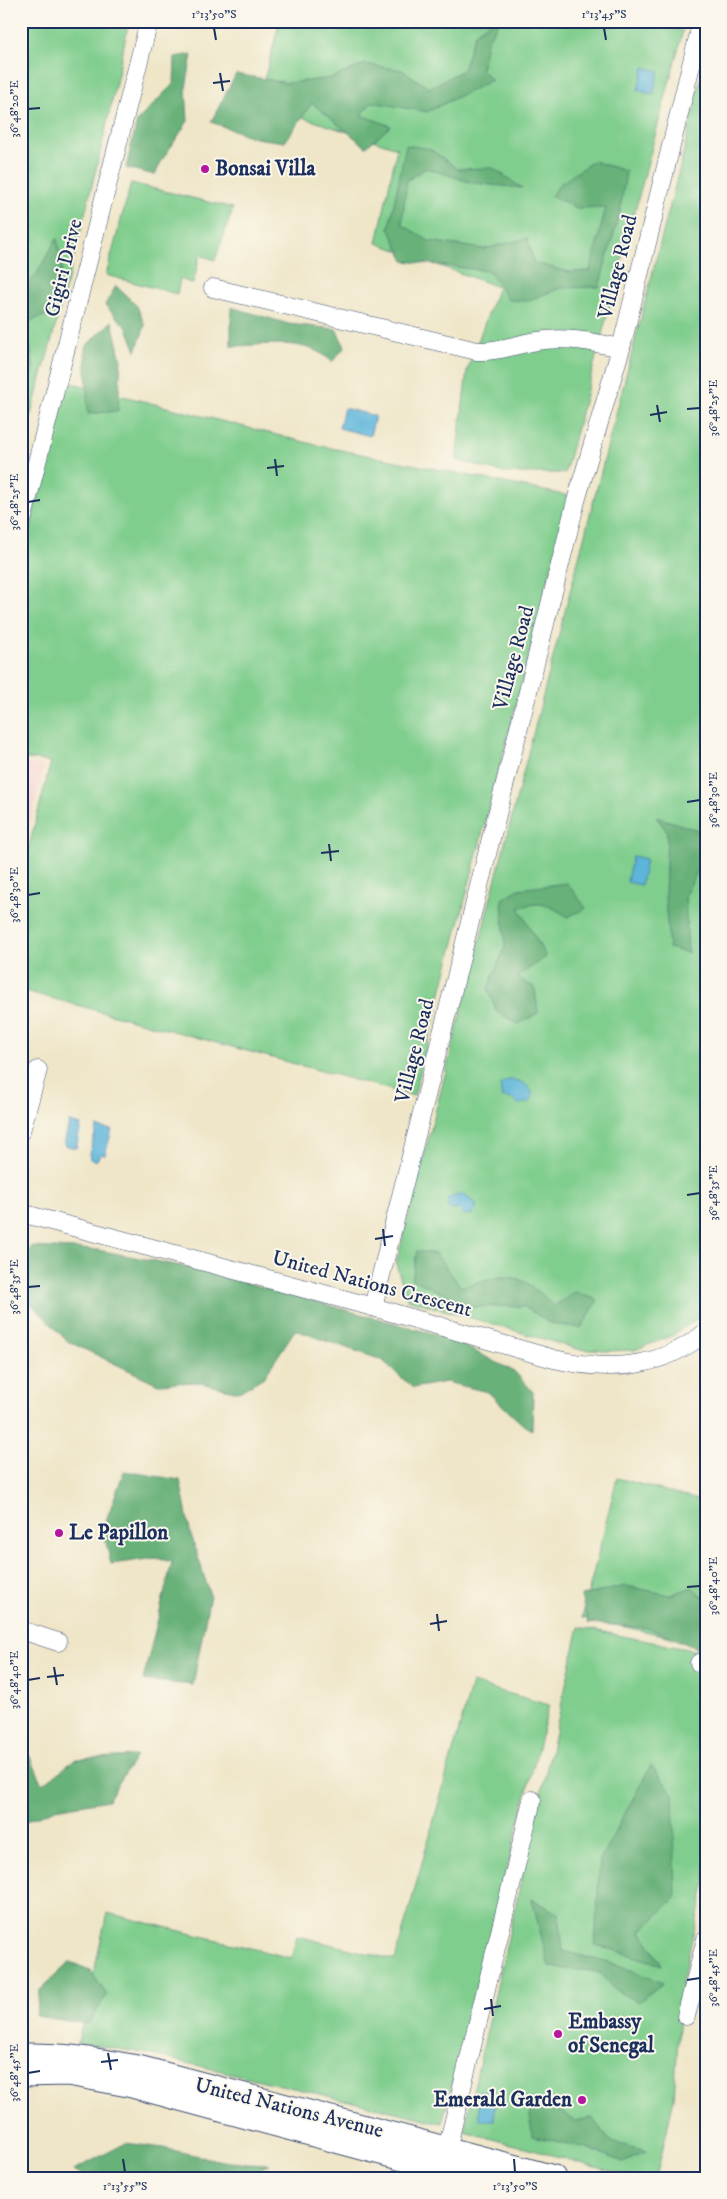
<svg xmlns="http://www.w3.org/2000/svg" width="727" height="2199" font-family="'IM FELL DW Pica',serif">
<rect width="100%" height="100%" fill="#fbf7ec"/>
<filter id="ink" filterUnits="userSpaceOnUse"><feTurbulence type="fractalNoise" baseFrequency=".02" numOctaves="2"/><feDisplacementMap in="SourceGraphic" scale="10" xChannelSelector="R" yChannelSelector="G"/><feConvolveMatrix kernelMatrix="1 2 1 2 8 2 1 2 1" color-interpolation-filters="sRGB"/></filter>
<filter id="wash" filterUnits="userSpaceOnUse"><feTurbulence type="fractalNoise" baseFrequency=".0096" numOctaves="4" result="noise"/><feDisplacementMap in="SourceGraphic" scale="20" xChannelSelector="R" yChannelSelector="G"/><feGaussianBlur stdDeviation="1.12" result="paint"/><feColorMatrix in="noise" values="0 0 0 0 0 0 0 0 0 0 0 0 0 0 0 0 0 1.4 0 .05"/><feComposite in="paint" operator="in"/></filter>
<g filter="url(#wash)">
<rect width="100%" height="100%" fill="#efe6c8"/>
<!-- built -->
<polygon fill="#f7cfd2" points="21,763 44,766 21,857"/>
<!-- green -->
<g fill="#80ce8e" stroke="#4e7e76">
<path d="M21,21h108c-29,145 -68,287 -108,429z"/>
<polygon points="280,21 644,21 683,31 565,473 505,473 456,460 467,371 498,287 377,243 397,148 258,103"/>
<polygon points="706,54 706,1313 673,1335 635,1350 608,1351 577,1349 407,1299 396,1264 682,159"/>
<polygon points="131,183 233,208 215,260 200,255 193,284 180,279 177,294 106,275"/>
<polygon points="68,382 316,445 570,496 414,1096 21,990 21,877 51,762 21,758 21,559"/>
<polygon points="617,1478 706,1502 706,1644 582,1618"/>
<polygon points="579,1627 706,1653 706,1882 682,1981 674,2099 656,2178 635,2178 464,2131"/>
<polygon points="472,1683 549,1705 442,2123 145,2053 78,2043 107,1913 291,1958 297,1936 395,1960"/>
</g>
<!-- forest -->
<g fill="#68b179" stroke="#42706c">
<polygon points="492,21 499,21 488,39 481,70 492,80 427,112 372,102 361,115 391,126 366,147 312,103 285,142 255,138 211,122 236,74 288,83 332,78 365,64 402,70 429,88 463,70 475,33"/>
<polygon points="192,54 186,88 188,121 162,160 155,175 126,168 137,121 174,83 175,57"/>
<polygon points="406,145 430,149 458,169 493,168 522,188 473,183 426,168 407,180 402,224 429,241 484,249 527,238 534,263 569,272 590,271 606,207 577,208 551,196 560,184 593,161 626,171 620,211 599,287 561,288 526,301 508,300 489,271 404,261 389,228"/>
<polygon points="57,238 62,269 48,315 26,322 34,369 22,395 21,293 37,273"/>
<polygon points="116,286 137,306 145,326 136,351 127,328 105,305"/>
<path d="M231,307l58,17 47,5 9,18 -13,15c-26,-26 -67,-16 -101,-16z"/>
<polygon points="112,321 121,361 118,411 88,414 85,347"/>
<polygon points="656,817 701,831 704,859 685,895 688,953 669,948 665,897 667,831"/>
<path d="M567,883l19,25 -18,9c-19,-12 -27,-17 -49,-9l27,49 -29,20 18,11 3,25 -19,11 -22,-12 -9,-23 17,-42 -3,-48 17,-10z"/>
<polygon points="31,1247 98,1250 192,1268 449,1338 515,1372 533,1392 532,1430 521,1423 488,1392 446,1382 413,1388 382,1360 295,1330 264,1377 239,1392 196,1382 158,1384 67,1341 21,1293 21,1279"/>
<path d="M417,1251l19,3 25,33c49,-15 56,-17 93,19l21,-14 23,8 -17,28 -32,-5 -25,-17 -52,1 -60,-28z"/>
<polygon points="124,1471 180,1480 190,1531 210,1595 193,1685 143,1680 172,1562 156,1558 111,1564 103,1529"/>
<polygon points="626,1586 670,1595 692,1587 703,1597 706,1594 706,1652 649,1628 588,1623 581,1596"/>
<polygon points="21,1752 28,1753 43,1784 76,1759 136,1756 108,1800 56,1809 21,1823"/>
<polygon points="651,1765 673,1794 676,1897 641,1931 662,1965 595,1944 600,1860"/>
<polygon points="532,1899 559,1914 563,1951 621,1966 663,1983 638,2002 615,1990 600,1972 549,1967"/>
<polygon points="70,1962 90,1970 107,1995 88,2024 36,2016 40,1990"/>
<polygon points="553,2102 574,2121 592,2118 611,2142 647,2151 623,2162 587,2148 532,2136 529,2103"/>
<polygon points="126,2143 163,2148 227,2162 269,2164 246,2178 88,2178 74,2170"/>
</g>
<!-- water -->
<g fill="#5db5da" stroke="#3c729c">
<polygon points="644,67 659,71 653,95 638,90"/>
<polygon points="344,408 375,416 370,436 339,428"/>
<polygon points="632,856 646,859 641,885 627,882"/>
<path d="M508,1080c11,-1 21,4 25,15l-3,7 -11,2 -6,-5 -11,-2 -2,-12z"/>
<polygon points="69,1122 81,1125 76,1148 64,1145"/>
<polygon points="97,1127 112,1130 105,1155 101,1154 96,1161 90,1159 89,1154"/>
<polygon points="463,1194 476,1204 476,1208 472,1214 465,1215 459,1209 453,1210 447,1207 448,1198"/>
<rect x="479" y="2091" width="15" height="29"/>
</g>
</g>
<g filter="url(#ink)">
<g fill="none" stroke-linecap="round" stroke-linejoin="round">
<!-- street casing -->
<g stroke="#3b4a6e" stroke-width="19">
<g id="street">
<path d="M213,288l264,63c22,1 39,-7 60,-10 28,-5 56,1 84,7"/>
<polyline points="21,525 149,21"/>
<polyline points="21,1131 38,1070"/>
<path d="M21,1213l352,94 181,52c55,13 107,10 152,-27"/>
<polyline points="373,1307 576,501 621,348 702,21"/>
<polyline points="21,1630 58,1642"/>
<polyline points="699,1663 706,1664"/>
<polyline points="686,2016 706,1939"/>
<polyline points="447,2149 532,1800"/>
</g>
</g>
<!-- secondary casing -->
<g stroke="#3b4a6e" stroke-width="27">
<g id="secondary">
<path d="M21,2056c42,-1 80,5 121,13l412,109"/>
<polyline points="21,2074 68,2073 128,2084 477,2178"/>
</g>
</g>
<!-- street -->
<use href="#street" stroke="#fff" stroke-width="18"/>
<!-- secondary -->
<use href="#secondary" stroke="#fff" stroke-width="25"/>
</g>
</g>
<!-- ticks -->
<path fill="none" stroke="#1b2f5e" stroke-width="2" d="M214,28l2,12M604,28l2,12M220,73l3,18M213,83l17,-2M28,109l12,-1M657,405l3,17M687,409l13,-1M650,415l17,-3M275,459l2,17M267,468l17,-2M28,502l12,-2M687,802l13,-2M329,844l2,17M321,853l18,-2M28,895l12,-2M687,1195l13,-2M383,1229l2,17M375,1239l18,-3M28,1287l12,-1M687,1587l13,-1M437,1614l2,17M430,1624l17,-3M54,1667l3,18M47,1677l17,-2M28,1680l12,-2M687,1980l13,-2M491,1999l2,17M484,2009l17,-3M108,2053l3,17M101,2062l17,-2M28,2073l12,-2M123,2159l2,13M514,2159l1,13"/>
<!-- markers -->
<g fill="#b5179e" stroke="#fbf7ec" stroke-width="2">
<circle cx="205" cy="169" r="5"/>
<circle cx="59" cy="1533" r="5"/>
<circle cx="558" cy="2034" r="5"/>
<circle cx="582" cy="2100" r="5"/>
</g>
<g text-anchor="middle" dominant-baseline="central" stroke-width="4" stroke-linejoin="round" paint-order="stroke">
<!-- poi labels -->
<g font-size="21" font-weight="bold" fill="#1b2f5e" stroke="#fbf7ec" text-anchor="start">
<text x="215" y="169">Bonsai Villa</text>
<text x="69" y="1533">Le Papillon</text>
<text x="568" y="2022">Embassy<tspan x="568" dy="24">of Senegal</tspan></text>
<text x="572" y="2100" text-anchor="end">Emerald Garden</text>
</g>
<!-- street labels -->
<g font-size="21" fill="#1b2f5e" stroke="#fbf7ec">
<text transform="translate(618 267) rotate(-76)">Village Road</text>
<text transform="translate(64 268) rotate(-76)">Gigiri Drive</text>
<text transform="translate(514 658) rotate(-75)">Village Road</text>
<text transform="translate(415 1051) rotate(-76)">Village Road</text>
<text transform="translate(372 1284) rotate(15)">United Nations Crescent</text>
<text transform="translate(289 2108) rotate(14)">United Nations Avenue</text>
</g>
</g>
<!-- margin -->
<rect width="727" height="2199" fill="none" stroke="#fbf7ec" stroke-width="55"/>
<rect x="28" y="28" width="672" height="2144" fill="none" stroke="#1b2f5e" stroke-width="2"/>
<g font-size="12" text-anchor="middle" fill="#1b2f5e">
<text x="214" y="18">1°13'50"S</text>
<text x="604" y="18">1°13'45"S</text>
<text transform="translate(14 109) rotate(-90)" y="4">36°48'20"E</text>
<text transform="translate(713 408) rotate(-90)" y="4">36°48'25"E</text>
<text transform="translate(14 502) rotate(-90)" y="4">36°48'25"E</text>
<text transform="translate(713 800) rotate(-90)" y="4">36°48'30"E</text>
<text transform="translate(14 895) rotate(-90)" y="4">36°48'30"E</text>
<text transform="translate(713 1193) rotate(-90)" y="4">36°48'35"E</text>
<text transform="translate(14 1287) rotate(-90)" y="4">36°48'35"E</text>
<text transform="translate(713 1586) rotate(-90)" y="4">36°48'40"E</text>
<text transform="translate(14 1680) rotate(-90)" y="4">36°48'40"E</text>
<text transform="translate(713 1978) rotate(-90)" y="4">36°48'45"E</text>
<text transform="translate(14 2073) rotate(-90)" y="4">36°48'45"E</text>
<text x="125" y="2190">1°13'55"S</text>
<text x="515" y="2190">1°13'50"S</text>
</g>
</svg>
